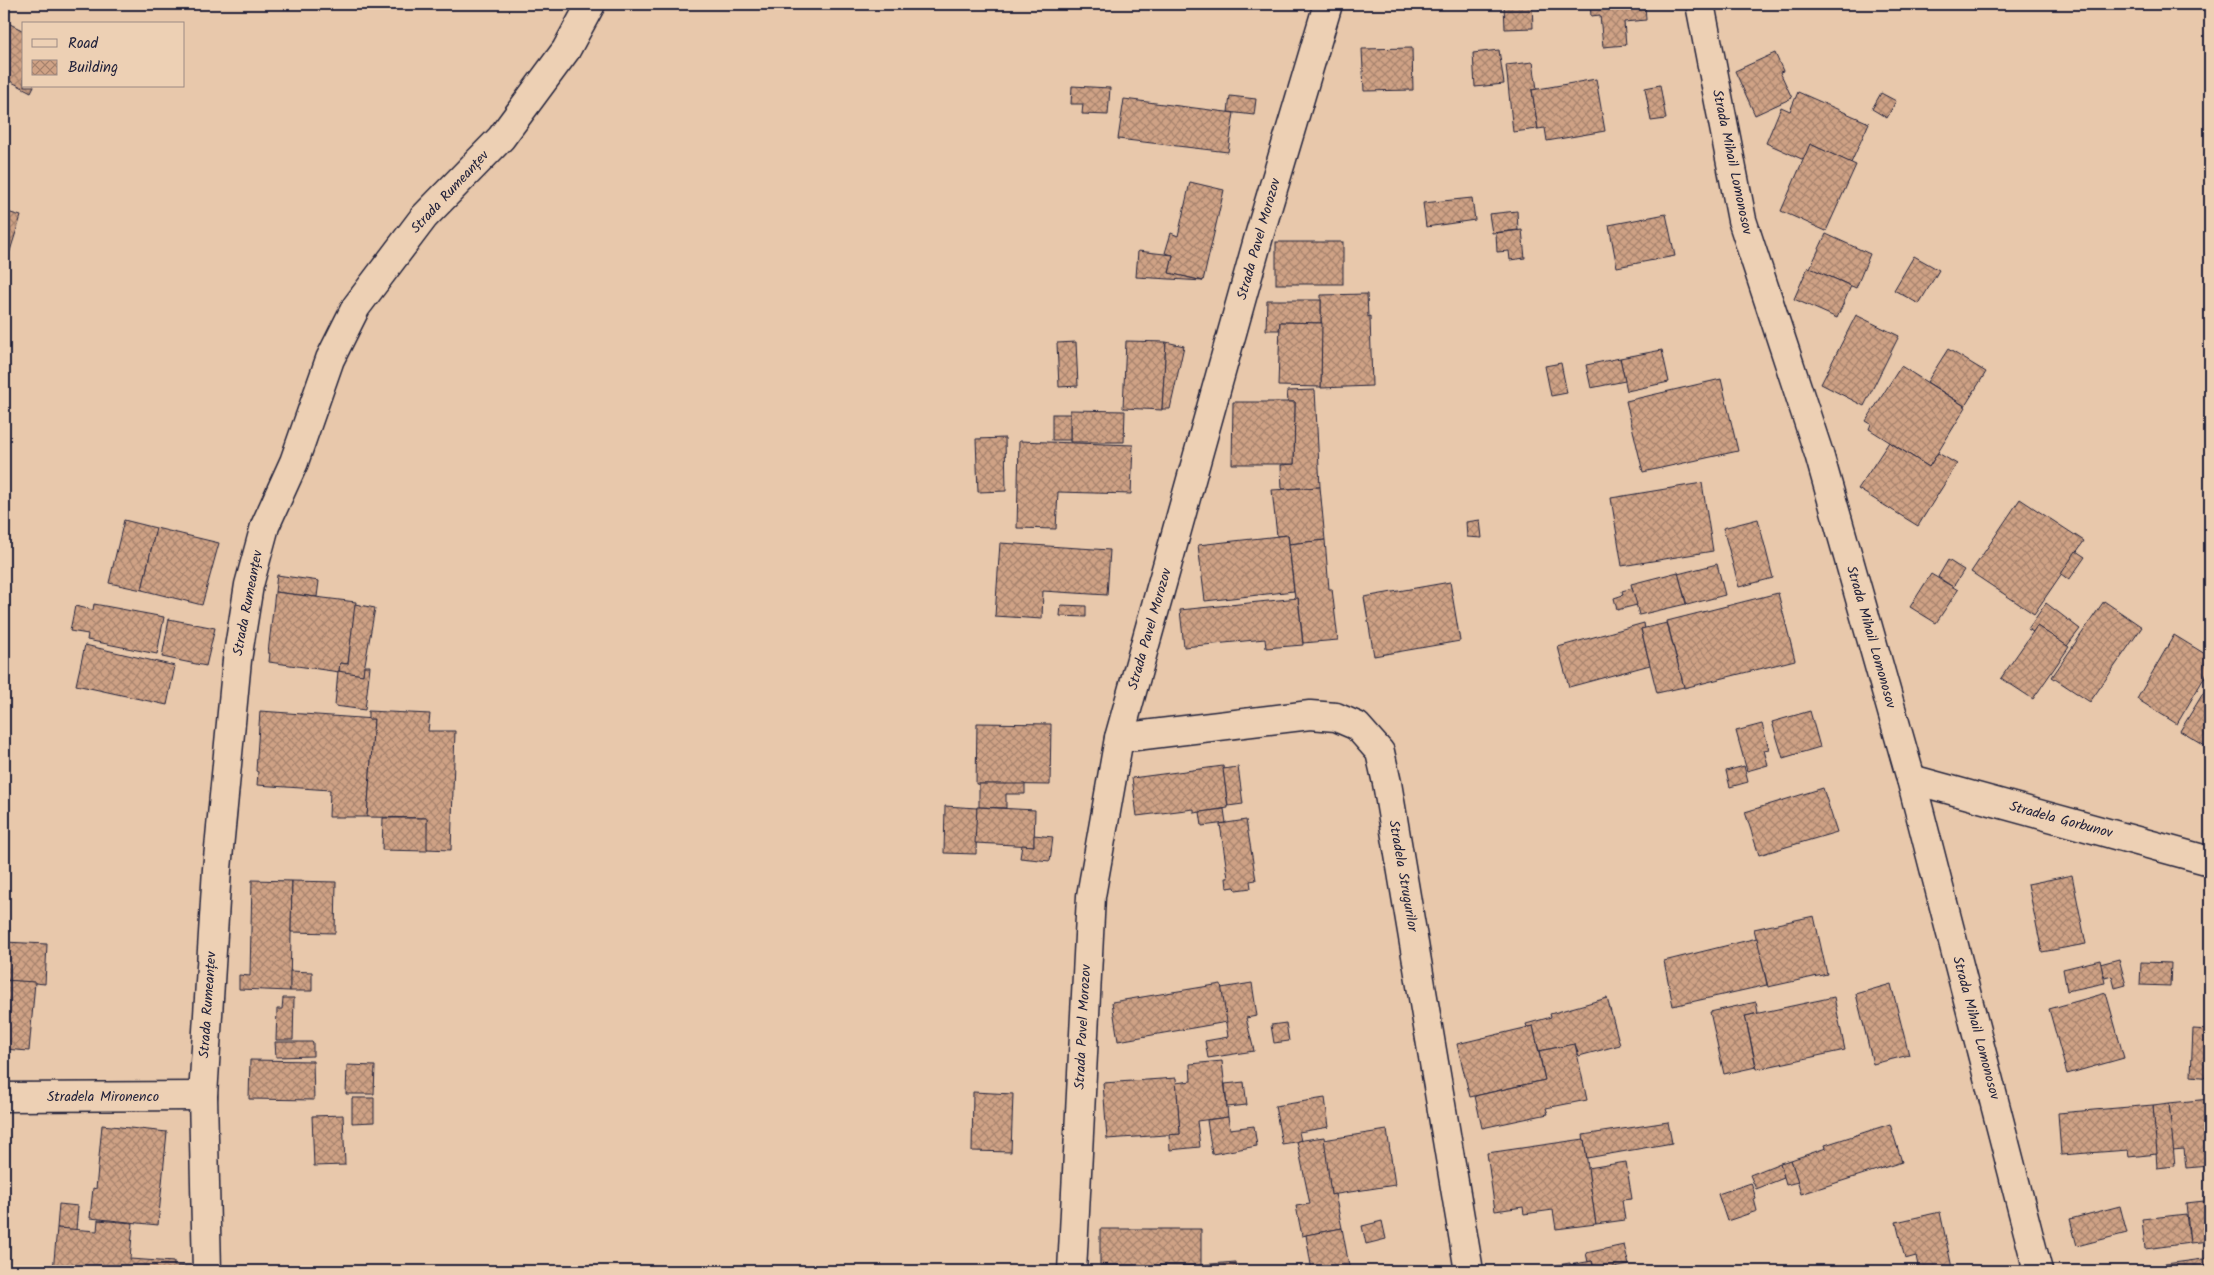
<svg xmlns="http://www.w3.org/2000/svg" width="2214" height="1275" font-family="Kalam,sans-serif">
<defs>
<pattern id="building-cross-hatch" width="8" height="8" patternUnits="userSpaceOnUse" patternTransform="scale(1.25)"><rect width="8" height="8" fill="#cfa285"/><path d="M0 0l8 8M0 8l8-8" fill="none" stroke="#a8846e"/></pattern>
</defs>
<rect width="100%" height="100%" fill="#e8c8ab"/>
<filter id="ink" filterUnits="userSpaceOnUse"><feTurbulence type="fractalNoise" baseFrequency=".02" numOctaves="2"/><feDisplacementMap in="SourceGraphic" scale="10" xChannelSelector="R" yChannelSelector="G"/><feConvolveMatrix kernelMatrix="1 2 1 2 8 2 1 2 1" color-interpolation-filters="sRGB"/></filter>
<g filter="url(#ink)">
<!-- building -->
<g fill="url(#building-cross-hatch)" stroke="#22223b">
<polygon points="1504,4 1532,4 1533,28 1505,29"/>
<polygon points="1537,4 1645,4 1646,20 1624,22 1626,45 1603,47 1600,15 1591,16 1590,5 1538,9"/>
<polygon points="1737,4 1792,4 1792,7 1737,6"/>
<polygon points="4,21 24,31 24,86 34,86 31,92 4,78"/>
<polygon points="1412,48 1413,90 1364,91 1362,49"/>
<polygon points="1499,50 1504,84 1475,87 1473,53"/>
<polygon points="1775,53 1783,71 1780,72 1792,98 1755,115 1735,71"/>
<polygon points="1533,62 1537,89 1532,90 1538,129 1513,132 1506,65"/>
<polygon points="1596,79 1605,131 1547,141 1545,128 1538,129 1532,90"/>
<polygon points="1660,85 1666,119 1651,121 1645,88"/>
<polygon points="1072,86 1110,88 1108,115 1082,114 1083,104 1071,104"/>
<polygon points="1798,92 1869,123 1851,163 1810,144 1804,160 1766,143 1781,107 1790,111"/>
<polygon points="1881,93 1896,101 1887,118 1872,109"/>
<polygon points="1230,96 1256,99 1254,115 1228,112"/>
<polygon points="1124,99 1234,113 1228,152 1118,139"/>
<polygon points="1810,144 1856,165 1826,231 1781,211"/>
<polygon points="1190,182 1224,190 1203,281 1169,273 1173,255 1165,253 1171,233 1178,236"/>
<polygon points="1472,198 1475,220 1426,227 1423,203"/>
<polygon points="4,211 21,216 4,270"/>
<polygon points="1517,211 1518,230 1492,233 1489,214"/>
<polygon points="1666,214 1675,256 1617,267 1609,225"/>
<polygon points="1522,230 1525,258 1510,260 1509,251 1497,252 1496,233"/>
<polygon points="1826,234 1870,254 1856,288 1810,268"/>
<rect x="1276" y="242" width="67" height="42"/>
<polygon points="1138,251 1173,255 1169,273 1203,281 1136,277"/>
<polygon points="1914,256 1939,270 1919,304 1894,290"/>
<polygon points="1808,267 1851,286 1837,318 1794,299"/>
<polygon points="1367,294 1368,317 1370,316 1372,386 1321,388 1321,295"/>
<polygon points="1267,300 1321,300 1321,323 1280,322 1279,330 1266,330"/>
<polygon points="1856,315 1899,336 1864,406 1821,384"/>
<polygon points="1280,322 1322,323 1321,387 1278,386"/>
<polygon points="1126,341 1166,342 1162,410 1123,408"/>
<polygon points="1076,342 1078,386 1059,387 1057,343"/>
<polygon points="1166,342 1184,346 1170,409 1162,409"/>
<polygon points="1948,349 1986,372 1965,406 1927,382"/>
<polygon points="1662,350 1669,382 1627,391 1620,358"/>
<polygon points="1620,358 1625,381 1591,388 1586,365"/>
<polygon points="1561,363 1567,393 1551,396 1545,366"/>
<polygon points="1901,366 1966,407 1929,467 1869,429 1871,424 1866,421"/>
<polygon points="1721,379 1738,451 1643,472 1626,401"/>
<polygon points="1315,390 1320,487 1282,489 1281,465 1294,464 1295,402 1288,402 1287,391"/>
<polygon points="1233,402 1295,402 1294,464 1232,464"/>
<polygon points="1070,410 1125,411 1124,442 1070,442"/>
<rect x="1052" y="414" width="18" height="26"/>
<polygon points="1005,438 1006,491 978,492 976,439"/>
<polygon points="1019,441 1133,445 1131,494 1058,492 1056,529 1017,528"/>
<polygon points="1889,442 1929,467 1938,453 1957,464 1918,526 1858,489"/>
<polygon points="1702,483 1713,551 1622,566 1611,498"/>
<polygon points="1320,487 1325,540 1289,544 1288,535 1277,536 1272,490"/>
<polygon points="2020,499 2084,541 2034,614 1971,572"/>
<polygon points="1758,519 1773,578 1739,587 1723,528"/>
<polygon points="124,520 156,528 142,590 109,583"/>
<polygon points="1480,520 1482,538 1467,537 1466,522"/>
<polygon points="156,528 219,543 202,605 142,590"/>
<polygon points="1288,535 1294,591 1205,601 1198,545"/>
<polygon points="1325,540 1329,589 1332,589 1338,640 1303,643 1298,598 1295,599 1289,544"/>
<polygon points="1000,543 1110,550 1107,595 1043,591 1042,619 995,616"/>
<polygon points="2076,551 2085,557 2069,580 2061,574"/>
<polygon points="1948,560 1964,570 1953,587 1938,577"/>
<polygon points="1717,564 1725,595 1687,605 1678,574"/>
<polygon points="1678,572 1686,604 1639,615 1631,584"/>
<polygon points="1931,574 1958,590 1936,623 1910,607"/>
<polygon points="277,575 319,581 317,597 275,592"/>
<polygon points="1450,582 1460,641 1374,656 1364,597"/>
<polygon points="1632,588 1637,605 1617,610 1614,598 1623,595 1622,591"/>
<polygon points="275,592 356,602 348,664 340,663 339,672 269,662 270,653 268,653"/>
<polygon points="1778,593 1795,660 1684,688 1667,621"/>
<polygon points="1298,598 1303,645 1266,648 1265,639 1184,647 1180,610"/>
<polygon points="2104,601 2142,627 2090,702 2052,677"/>
<polygon points="2046,603 2080,629 2067,646 2037,626 2033,632 2028,629"/>
<polygon points="94,604 164,617 157,654 87,640 88,634 70,631 75,606 93,610"/>
<polygon points="355,604 375,608 363,675 339,672 340,663 348,664"/>
<polygon points="1061,605 1086,606 1086,617 1060,616"/>
<polygon points="169,619 215,628 206,666 162,657"/>
<polygon points="1644,623 1645,629 1641,629 1650,665 1569,687 1558,647"/>
<polygon points="1667,623 1684,687 1657,693 1641,629"/>
<polygon points="2037,626 2069,647 2033,699 2001,678"/>
<polygon points="2174,635 2210,657 2210,668 2177,724 2137,699"/>
<polygon points="85,645 175,666 167,705 76,685"/>
<polygon points="364,666 370,666 365,710 335,706 338,671 363,675"/>
<polygon points="2210,682 2210,749 2180,731"/>
<polygon points="260,711 374,719 367,817 329,817 330,790 257,785 258,772 256,771"/>
<polygon points="368,711 430,714 428,731 455,731 451,850 426,849 427,818 367,817 374,719 368,719"/>
<polygon points="1810,711 1820,747 1783,758 1772,722"/>
<polygon points="977,723 1051,724 1050,785 976,784"/>
<polygon points="1762,724 1769,749 1764,750 1768,765 1747,771 1736,731"/>
<polygon points="1223,766 1228,808 1194,813 1194,809 1137,816 1132,778"/>
<polygon points="1744,766 1748,782 1730,787 1726,771"/>
<polygon points="1238,767 1243,804 1228,806 1223,769"/>
<polygon points="979,784 1025,784 1025,794 1006,794 1006,808 979,807"/>
<polygon points="1823,788 1837,832 1759,855 1745,812"/>
<polygon points="945,806 977,808 976,854 944,853"/>
<polygon points="977,807 1035,810 1034,846 975,843"/>
<polygon points="1224,809 1226,823 1202,826 1200,812"/>
<polygon points="383,818 427,818 427,851 382,850"/>
<polygon points="1246,820 1256,880 1250,881 1251,888 1236,890 1235,887 1227,888 1226,878 1228,878 1220,824"/>
<polygon points="1034,835 1053,837 1050,861 1020,858 1022,845 1034,846"/>
<polygon points="2072,875 2086,944 2042,952 2028,884"/>
<polygon points="252,880 292,881 290,991 239,989 239,975 250,976"/>
<polygon points="292,881 336,882 335,933 291,932"/>
<polygon points="1814,916 1827,974 1768,987 1754,929"/>
<polygon points="1757,938 1767,985 1673,1006 1664,961"/>
<polygon points="4,942 47,944 45,984 4,980"/>
<polygon points="2119,959 2126,985 2115,988 2112,976 2105,978 2100,964"/>
<polygon points="2100,960 2105,983 2067,991 2063,969"/>
<polygon points="2141,962 2171,963 2170,986 2140,985"/>
<polygon points="290,971 312,972 312,991 290,991"/>
<polygon points="4,980 35,982 29,1051 4,1049"/>
<polygon points="1252,983 1257,1016 1246,1018 1254,1051 1208,1058 1205,1041 1228,1037 1221,988"/>
<polygon points="1221,984 1227,1022 1118,1041 1112,1002"/>
<polygon points="1891,984 1909,1055 1873,1064 1856,994"/>
<polygon points="2106,993 2124,1058 2067,1074 2049,1009"/>
<polygon points="1834,997 1845,1050 1757,1069 1745,1016"/>
<polygon points="283,998 294,998 293,1040 276,1040 277,1009 282,1009"/>
<polygon points="1607,998 1620,1045 1579,1056 1575,1044 1539,1051 1533,1026 1527,1027 1526,1024 1551,1017 1550,1014"/>
<polygon points="1756,1002 1758,1013 1745,1016 1756,1067 1724,1074 1710,1012"/>
<polygon points="1286,1023 1289,1041 1274,1043 1271,1025"/>
<polygon points="1533,1026 1545,1080 1470,1097 1457,1044"/>
<polygon points="2193,1029 2210,1030 2210,1078 2191,1076"/>
<polygon points="275,1042 313,1042 313,1056 276,1057"/>
<polygon points="1575,1044 1587,1100 1546,1108 1548,1114 1482,1128 1475,1096 1545,1080 1539,1051"/>
<polygon points="250,1060 313,1061 314,1100 249,1099"/>
<polygon points="1222,1061 1228,1117 1197,1121 1200,1147 1170,1150 1169,1134 1180,1134 1176,1083 1191,1081 1190,1064"/>
<polygon points="347,1065 375,1066 374,1094 346,1094"/>
<polygon points="1176,1078 1180,1134 1107,1139 1103,1083"/>
<polygon points="1244,1082 1247,1105 1227,1107 1225,1084"/>
<polygon points="973,1092 1013,1094 1011,1152 972,1151"/>
<polygon points="352,1098 374,1098 374,1122 352,1123"/>
<polygon points="1325,1098 1329,1127 1299,1132 1301,1141 1282,1144 1275,1106"/>
<polygon points="2210,1099 2210,1166 2186,1168 2184,1149 2173,1150 2169,1103"/>
<polygon points="2169,1103 2175,1166 2157,1168 2153,1105"/>
<polygon points="2153,1105 2157,1154 2129,1157 2128,1150 2061,1155 2058,1113"/>
<polygon points="343,1115 345,1165 314,1166 312,1116"/>
<polygon points="1228,1117 1230,1129 1254,1126 1257,1146 1212,1154 1207,1120"/>
<polygon points="1668,1122 1672,1143 1587,1158 1583,1135"/>
<polygon points="1890,1124 1902,1162 1801,1194 1791,1160 1826,1148 1825,1145"/>
<polygon points="102,1125 167,1132 158,1225 90,1218 93,1188 96,1189"/>
<polygon points="1387,1130 1395,1185 1331,1195 1323,1140"/>
<polygon points="1324,1137 1331,1195 1335,1194 1342,1228 1302,1236 1296,1206 1310,1204 1297,1141"/>
<polygon points="1584,1139 1596,1224 1556,1229 1553,1210 1524,1214 1523,1207 1495,1211 1487,1153"/>
<polygon points="1791,1160 1798,1182 1786,1185 1780,1163"/>
<polygon points="1626,1162 1632,1199 1622,1200 1625,1220 1596,1224 1588,1168"/>
<polygon points="1780,1163 1784,1178 1756,1189 1750,1175"/>
<polygon points="1751,1183 1756,1198 1754,1199 1757,1211 1727,1221 1718,1194"/>
<polygon points="2204,1201 2204,1204 2210,1203 2210,1229 2208,1229 2210,1241 2190,1243 2186,1203"/>
<polygon points="59,1204 78,1206 76,1230 57,1228"/>
<polygon points="2120,1206 2127,1233 2077,1246 2070,1219"/>
<polygon points="1940,1212 1952,1268 1938,1271 1919,1271 1916,1256 1905,1259 1896,1222"/>
<polygon points="2186,1214 2190,1243 2145,1249 2142,1219"/>
<polygon points="98,1220 133,1223 130,1259 174,1262 174,1266 196,1267 196,1271 53,1271 57,1228 97,1231"/>
<polygon points="1382,1221 1386,1239 1366,1244 1362,1226"/>
<polygon points="1342,1228 1350,1271 1312,1271 1306,1235"/>
<polygon points="1100,1229 1201,1229 1201,1266 1100,1265"/>
<polygon points="1624,1245 1629,1265 1595,1271 1592,1261 1588,1262 1586,1253"/>
<polygon points="2210,1258 2210,1271 2205,1271 2203,1259"/>
<polygon points="2203,1259 2205,1271 2114,1271"/>
<polygon points="1592,1261 1594,1271 1571,1271 1570,1265"/>
<polygon points="1236,1262 1237,1271 1188,1271 1187,1266"/>
<polygon points="1570,1263 1571,1271 1522,1271"/>
</g>
<g fill="none" stroke-linecap="round" stroke-linejoin="round">
<!-- street casing -->
<g stroke="#22223b" stroke-width="31">
<g id="street">
<polyline points="1700,4 1742,220 1819,454 1911,779 2038,1271"/>
<polyline points="1119,738 1310,715 1336,717 1357,726 1380,752 1387,783 1469,1271"/>
<polyline points="1911,779 2210,861"/>
<polyline points="4,1097 203,1096"/>
<polyline points="207,1271 203,1096 217,869 237,660 249,585 265,526 294,462 330,359 356,307 424,217 501,138 566,50 591,4"/>
<polyline points="1072,1271 1091,896 1119,738 1259,236 1328,4"/>
</g>
</g>
<!-- street -->
<use href="#street" stroke="#edd0b4" stroke-width="28"/>
</g>
</g>
<g text-anchor="middle" dominant-baseline="central" stroke-width="4" stroke-linejoin="round" paint-order="stroke">
<!-- street labels -->
<g font-size="14" fill="#22223b" stroke="#edd0b4">
<text transform="translate(1732 162) rotate(78)">Strada Mihail Lomonosov</text>
<text transform="translate(450 192) rotate(-47)">Strada Rumeanțev</text>
<text transform="translate(1259 239) rotate(-74)">Strada Pavel Morozov</text>
<text transform="translate(248 603) rotate(-79)">Strada Rumeanțev</text>
<text transform="translate(1150 629) rotate(-74)">Strada Pavel Morozov</text>
<text transform="translate(1871 637) rotate(74)">Strada Mihail Lomonosov</text>
<text transform="translate(2061 820) rotate(15)">Stradela Gorbunov</text>
<text transform="translate(1403 876) rotate(80)">Stradela Strugurilor</text>
<text transform="translate(208 1005) rotate(-86)">Strada Rumeanțev</text>
<text transform="translate(1083 1027) rotate(-87)">Strada Pavel Morozov</text>
<text transform="translate(1976 1028) rotate(75)">Strada Mihail Lomonosov</text>
<text x="103" y="1097">Stradela Mironenco</text>
</g>
</g>
<!-- margin -->
<rect width="2214" height="1275" fill="none" stroke="#edd0b4" stroke-width="20"/>
<rect x="10" y="10" width="2194" height="1255" fill="none" stroke="#22223b" stroke-width="2" filter="url(#ink)"/>
<!-- legend -->
<rect x="22" y="22" width="162" height="65" fill="#edd0b4" stroke="#9c8a84"/>
<rect x="32" y="39" width="25" height="8" fill="#edd0b4" stroke="#9c8a84"/>
<text x="68" y="48" font-size="15" fill="#22223b">Road</text>
<rect x="32" y="60" width="25" height="15" fill="url(#building-cross-hatch)" stroke="#9c8a84"/>
<text x="68" y="72" font-size="15" fill="#22223b">Building</text>
</svg>
